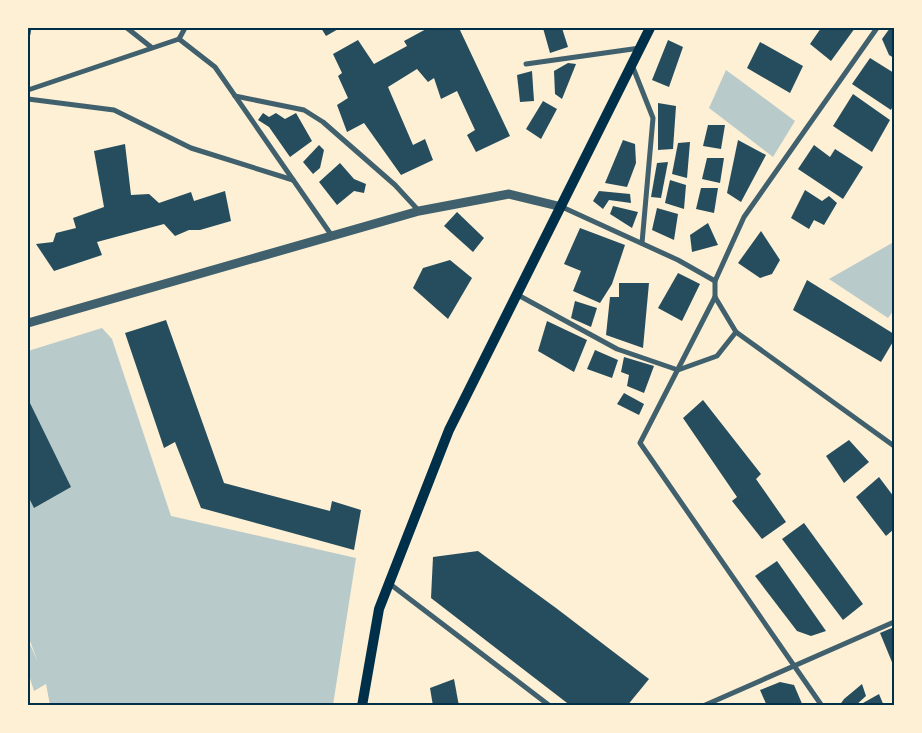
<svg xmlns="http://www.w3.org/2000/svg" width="922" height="733" font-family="Georgia,serif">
<rect width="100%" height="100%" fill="#fdf0d5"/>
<!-- green -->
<g fill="#b9caca">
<polygon points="726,70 795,121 773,157 709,108"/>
<polygon points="892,243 894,243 894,310 888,318 829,279"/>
<polygon points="102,328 112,339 171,516 356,558 333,705 50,705 46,684 34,691 28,672 28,640 38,662 28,636 28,351"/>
</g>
<!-- building -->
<g fill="#264d5e">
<polygon points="321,28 340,28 326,36"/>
<polygon points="428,28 459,28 510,136 476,152 467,135 475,130 457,91 441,99 434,78 428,82 417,69 388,87 413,145 425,139 433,160 401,175 364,123 347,132 337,105 348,98 338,76 342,73 333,54 358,40 374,64 407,46 404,41"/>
<polygon points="543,28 562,28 568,47 550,53"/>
<polygon points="821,28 855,28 831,61 810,44"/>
<polygon points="890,28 894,28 894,58 889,55 882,39"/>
<polygon points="668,40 683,47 669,87 652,80"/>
<polygon points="760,42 803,66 790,93 747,68"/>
<polygon points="870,58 894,73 894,103 891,110 852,84"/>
<polygon points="568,63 576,64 562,99 555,94 554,71"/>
<polygon points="532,71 534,101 520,102 517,75"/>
<polygon points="853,94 890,120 872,152 833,126"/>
<polygon points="543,101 557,109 541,139 526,129"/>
<polygon points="658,103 676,106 673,149 658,150"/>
<polygon points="263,113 269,117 276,113 285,119 296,113 312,141 290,157 269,127 258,120"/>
<polygon points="708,125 725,125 721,149 703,146"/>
<polygon points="623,140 635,144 636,163 627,187 605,183"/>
<polygon points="738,140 766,155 741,202 727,193"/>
<polygon points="690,142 687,178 672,174 678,143"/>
<polygon points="125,144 131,195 149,194 159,203 191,192 194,201 225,191 231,221 200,230 189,230 175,236 164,224 97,242 102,255 54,271 36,244 53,242 56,233 76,228 73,218 104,207 94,151"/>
<polygon points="319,145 324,150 320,168 313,174 303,162"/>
<polygon points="814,145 830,157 835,149 863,167 843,199 798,169"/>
<polygon points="707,158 724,158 720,183 702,179"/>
<polygon points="668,162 661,198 651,197 657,163"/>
<polygon points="340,163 354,179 366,184 364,193 354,191 337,205 319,182"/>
<polygon points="670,180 686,185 684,209 665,203"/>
<polygon points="701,188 718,188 714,213 696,209"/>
<polygon points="805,190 822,201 829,196 837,203 824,225 814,220 809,229 791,218"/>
<polygon points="599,191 630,194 631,203 609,200 603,209 593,201"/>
<polygon points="613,206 638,212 632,228 610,214"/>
<polygon points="657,208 678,214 674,240 652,230"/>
<polygon points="457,212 484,238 473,252 444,226"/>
<polygon points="708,223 718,245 692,252 690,235"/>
<polygon points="580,228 625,245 612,284 600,303 573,291 581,271 564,264"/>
<polygon points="761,231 780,260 772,274 760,278 738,263"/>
<polygon points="450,260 472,278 448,319 413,288 423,268"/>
<polygon points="678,273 700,284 682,321 658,308"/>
<polygon points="807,280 894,334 894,340 881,362 793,310"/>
<polygon points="619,283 649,283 643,348 606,335 610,297 619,297"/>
<polygon points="575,301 597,308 591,327 571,318"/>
<polygon points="166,320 224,483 330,511 332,501 361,510 354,550 201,508 175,442 164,448 125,333"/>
<polygon points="547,321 587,340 574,372 538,351"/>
<polygon points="595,350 618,360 612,378 587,369"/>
<polygon points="624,357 654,366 644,393 627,386 629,375 621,372"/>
<polygon points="624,393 644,404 639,415 617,404"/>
<polygon points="28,399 71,487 34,508 28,496"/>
<polygon points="703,400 761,474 756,479 786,522 762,539 732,501 737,497 683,418"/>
<polygon points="849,440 869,462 844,483 826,456"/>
<polygon points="879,477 894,497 894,529 886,536 856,497"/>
<polygon points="804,523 863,604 843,620 782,539"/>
<polygon points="478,551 556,608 649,679 627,706 571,706 431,598 433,557"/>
<polygon points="777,561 826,631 811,636 797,631 755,576"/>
<polygon points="894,627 894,667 880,633"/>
<polygon points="454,679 459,706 433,706 430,688"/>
<polygon points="780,682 794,685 803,706 767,706 760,690"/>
<polygon points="862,684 866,696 855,706 839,706 844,699"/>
<polygon points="879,694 884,706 865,706 863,703"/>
</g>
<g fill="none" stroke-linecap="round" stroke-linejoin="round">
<!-- minor -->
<g stroke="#3f606c" stroke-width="5">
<polyline points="127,28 151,47"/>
<polyline points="28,34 29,28"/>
<polyline points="179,39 215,67 332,236"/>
<polyline points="179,39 185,28"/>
<polyline points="526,64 640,48"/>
<polyline points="632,65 653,118 642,243"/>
<polyline points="28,90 179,39"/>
<polyline points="235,96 304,110 323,122 395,185 419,211"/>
<polyline points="28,99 114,110 191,148 293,180"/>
<polyline points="562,207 678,260 715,281"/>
<polyline points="518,295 617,349 678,370 717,356 736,332 894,446"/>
<polyline points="715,297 736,332"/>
<polyline points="390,584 550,706"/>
<polyline points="703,706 894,622"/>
<polyline points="822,706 640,443 715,297 715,281 744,217 877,28"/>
</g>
<!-- tertiary -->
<polyline stroke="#3f606c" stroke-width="9" points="28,323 419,211 509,194 562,207"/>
<!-- secondary -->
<polyline stroke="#003049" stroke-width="10" points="362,706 379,609 449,430 650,28"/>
</g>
<!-- border -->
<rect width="922" height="733" fill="none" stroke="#fdf0d5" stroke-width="58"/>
<rect x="29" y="29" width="864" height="675" fill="none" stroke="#003049" stroke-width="2"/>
</svg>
